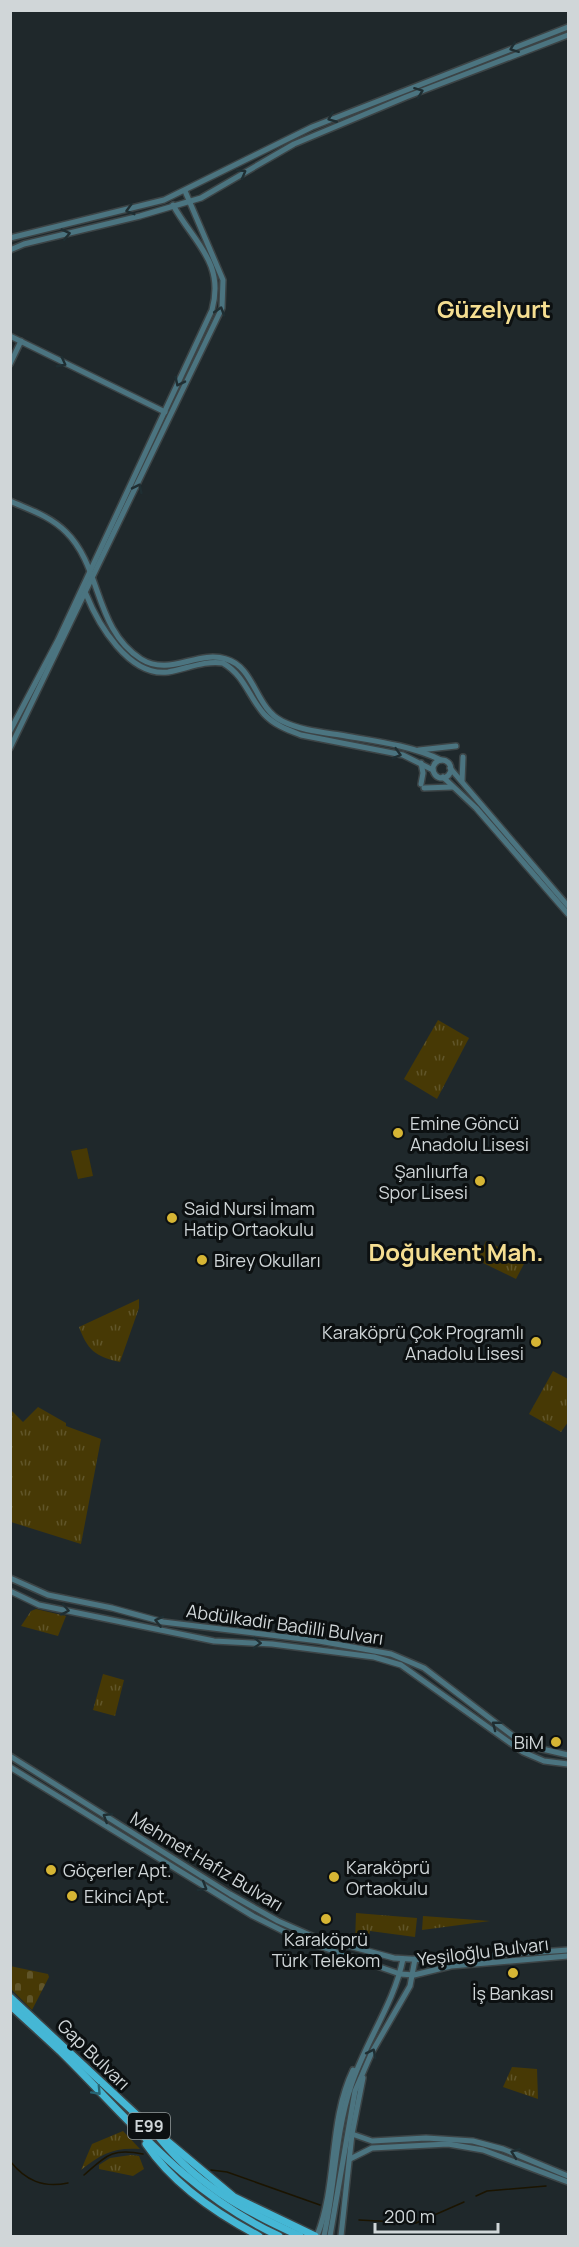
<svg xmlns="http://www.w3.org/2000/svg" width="579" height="2247" font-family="Manrope,sans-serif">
<defs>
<pattern id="grass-tufts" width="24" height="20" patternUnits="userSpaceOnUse" patternTransform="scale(1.5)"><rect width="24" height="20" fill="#473905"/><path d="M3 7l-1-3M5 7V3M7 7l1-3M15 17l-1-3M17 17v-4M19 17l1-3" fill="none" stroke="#605529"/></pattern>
<pattern id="cemetery-stones" width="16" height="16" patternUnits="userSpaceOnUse" patternTransform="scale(1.5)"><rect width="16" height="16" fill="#473905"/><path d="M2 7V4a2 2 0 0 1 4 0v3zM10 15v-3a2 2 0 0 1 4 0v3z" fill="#605529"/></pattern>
</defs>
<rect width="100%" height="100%" fill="#1f282b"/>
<!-- grass -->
<g fill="url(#grass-tufts)">
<polygon points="438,1020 469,1038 437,1099 404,1079"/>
<polygon points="486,1241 526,1260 516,1279 477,1260"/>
<path d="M139,1299v9l-19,54c-25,-5 -33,-13 -41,-35z"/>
<polygon points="553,1371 568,1379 568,1422 561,1432 529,1414"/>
<polygon points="38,1407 66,1423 66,1426 101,1439 81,1544 11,1522 11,1410 23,1422"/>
<polygon points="36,1609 66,1616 58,1636 21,1626 31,1611"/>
<polygon points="103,1674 124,1680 115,1716 93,1710"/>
<polygon points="356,1913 417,1918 415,1937 370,1931 367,1945 355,1943"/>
<polygon points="423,1916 490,1921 422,1930"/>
<polygon points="512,2067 537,2069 538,2099 503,2087"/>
<path d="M123,2131l17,18c-26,-2 -39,5 -59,21l11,-26z"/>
<polygon points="131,2155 139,2156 144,2169 133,2176 99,2169 99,2165 110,2158"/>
</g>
<!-- cemetery -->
<polygon fill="url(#cemetery-stones)" points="10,1966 48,1974 49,1977 32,2010 11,1989"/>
<!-- pitch -->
<polygon fill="#473905" points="87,1148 93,1176 78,1179 71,1151"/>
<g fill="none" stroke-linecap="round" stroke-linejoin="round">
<!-- stream -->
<g stroke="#1b1400" stroke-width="1.5">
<path d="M10,2161c16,20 33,27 58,22"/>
<polyline points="211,2170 227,2172 320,2205"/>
<path d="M84,2175c23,-20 28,-27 59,-21"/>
<polyline points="476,2196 487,2191 546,2186"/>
<polyline points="359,2220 416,2223 464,2202"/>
</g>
<!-- secondary casing -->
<g stroke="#3c4446" stroke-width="8">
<g id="secondary">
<polyline points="10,238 164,200 312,127 568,27"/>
<polyline points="10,250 24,244 140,216 201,198 294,144 406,97 568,35"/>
<polyline points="10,336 165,412"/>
<polyline points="10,364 21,341"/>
<path d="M10,501c20,9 40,15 56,31 36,35 28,97 75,127 29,18 56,-9 85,0 29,8 29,49 56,62 18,9 38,11 58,14 34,6 70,10 101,25"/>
<path d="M86,594c12,30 43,83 82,78 18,-3 37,-12 55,-9 22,13 25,33 41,51 10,11 24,16 37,21l102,20 30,15"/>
<path d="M10,731l48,-91 154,-330c13,-48 -18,-67 -39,-105"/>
<polyline points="10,748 222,308 223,280 185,191"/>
<polyline points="419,750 456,746"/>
<circle cx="442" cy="769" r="9"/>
<polyline points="450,768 568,906"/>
<polyline points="443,777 476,808 568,914"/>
<polyline points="462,781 463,757"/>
<polyline points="421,784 423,773 421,763"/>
<polyline points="424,788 452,787"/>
<polyline points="10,1578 48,1595 112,1608 163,1622 319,1641 391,1654 424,1668 525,1745 568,1755"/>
<polyline points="10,1591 39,1605 214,1641 272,1644 374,1657 401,1665 523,1752 544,1761 568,1764"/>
<polyline points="10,1756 230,1894 278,1921 312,1936 394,1958 426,1960 568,1950"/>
<polyline points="10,1767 253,1916 299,1939 400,1974 414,1975 451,1966 568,1956"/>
<polyline points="352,2134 372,2141 426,2138 473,2141 503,2149 568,2176"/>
<polyline points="350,2159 372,2148 448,2144 483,2150 568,2182"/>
<path d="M317,2236c21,-53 11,-114 36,-166"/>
<path d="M324,2236c11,-49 11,-102 27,-150 14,-44 43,-82 52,-127"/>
<polyline points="330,2236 355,2091 372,2052 410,1986 415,1959"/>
<polyline points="341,2236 352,2134 363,2078"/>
</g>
</g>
<!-- highway casing -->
<g stroke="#3c4446" stroke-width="10">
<g id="highway">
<path d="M10,1997l144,134c38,51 90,80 146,105"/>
<path d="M10,2005c17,16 34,31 51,47 72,71 124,140 218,184"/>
<polyline points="160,2135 234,2197 315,2236"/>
<path d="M146,2144c27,40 71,70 113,92"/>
</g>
</g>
<!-- secondary -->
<use href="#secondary" stroke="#4b7480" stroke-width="5"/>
<!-- highway -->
<use href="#highway" stroke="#45b7d5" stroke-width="7"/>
</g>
<!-- one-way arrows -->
<defs><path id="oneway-chevron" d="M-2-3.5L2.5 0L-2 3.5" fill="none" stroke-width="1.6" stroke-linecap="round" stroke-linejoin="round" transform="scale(1.5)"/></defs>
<g stroke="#1f2e32">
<use href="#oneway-chevron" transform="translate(514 48) rotate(159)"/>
<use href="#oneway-chevron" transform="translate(419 92) rotate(-21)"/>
<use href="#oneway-chevron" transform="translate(332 118) rotate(158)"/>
<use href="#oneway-chevron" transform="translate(242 173) rotate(-30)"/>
<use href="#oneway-chevron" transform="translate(130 210) rotate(164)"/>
<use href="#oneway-chevron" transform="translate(66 234) rotate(-13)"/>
<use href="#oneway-chevron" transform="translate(220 311) rotate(-72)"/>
<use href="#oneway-chevron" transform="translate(62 363) rotate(28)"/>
<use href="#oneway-chevron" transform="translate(179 382) rotate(116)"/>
<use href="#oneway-chevron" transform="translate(138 488) rotate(-64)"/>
<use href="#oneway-chevron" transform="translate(397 754) rotate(16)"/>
<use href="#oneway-chevron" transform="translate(65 1610) rotate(11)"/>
<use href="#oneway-chevron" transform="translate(159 1621) rotate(-166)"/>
<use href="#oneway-chevron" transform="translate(257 1643) rotate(2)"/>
<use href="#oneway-chevron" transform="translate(496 1725) rotate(-142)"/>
<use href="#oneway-chevron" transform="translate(107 1817) rotate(-148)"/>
<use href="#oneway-chevron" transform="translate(203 1887) rotate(31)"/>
<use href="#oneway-chevron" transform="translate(372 2053) rotate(-63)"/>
<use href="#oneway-chevron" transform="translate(515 2153) rotate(-160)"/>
</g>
<use stroke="#286473" href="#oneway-chevron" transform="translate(97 2091) rotate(47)"/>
<!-- markers -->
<g fill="#d6b534" stroke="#0c1011" stroke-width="2">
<circle cx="398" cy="1133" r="6"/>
<circle cx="480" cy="1181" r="6"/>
<circle cx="172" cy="1218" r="6"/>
<circle cx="202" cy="1260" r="6"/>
<circle cx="536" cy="1342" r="6"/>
<circle cx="556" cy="1742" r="6"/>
<circle cx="51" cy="1870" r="6"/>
<circle cx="334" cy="1877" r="6"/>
<circle cx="72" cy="1896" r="6"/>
<circle cx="326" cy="1919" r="6"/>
<circle cx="513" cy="1973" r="6"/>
</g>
<g text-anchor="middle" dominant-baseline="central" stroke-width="6" stroke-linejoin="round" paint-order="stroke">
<!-- shield labels -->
<rect fill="#0c1011" stroke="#959b9c" stroke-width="1.5" x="128" y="2113" width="42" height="26" rx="4.5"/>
<g font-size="16" font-weight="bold" fill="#d0d6d8">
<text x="149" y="2126">E99</text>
</g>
<!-- poi labels -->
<g font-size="18" fill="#d0d6d8" stroke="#0c1011" text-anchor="start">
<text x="410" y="1123">Emine Göncü<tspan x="410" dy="21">Anadolu Lisesi</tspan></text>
<text x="468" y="1171" text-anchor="end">Şanlıurfa<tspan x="468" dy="21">Spor Lisesi</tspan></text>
<text x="184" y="1208">Said Nursi İmam<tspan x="184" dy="21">Hatip Ortaokulu</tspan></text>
<text x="214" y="1260">Birey Okulları</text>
<text x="524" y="1332" text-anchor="end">Karaköprü Çok Programlı<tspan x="524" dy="21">Anadolu Lisesi</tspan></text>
<text x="544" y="1742" text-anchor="end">BiM</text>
<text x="346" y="1867">Karaköprü<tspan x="346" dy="21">Ortaokulu</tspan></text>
<text x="63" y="1870">Göçerler Apt.</text>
<text x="84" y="1896">Ekinci Apt.</text>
<text x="326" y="1939" text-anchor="middle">Karaköprü<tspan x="326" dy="21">Türk Telekom</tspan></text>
<text x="513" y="1993" text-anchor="middle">İş Bankası</text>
</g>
<!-- street labels -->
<g font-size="18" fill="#d0d6d8" stroke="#0c1011">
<text transform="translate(285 1624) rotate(8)">Abdülkadir Badilli Bulvarı</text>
<text transform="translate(207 1861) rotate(31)">Mehmet Hafız Bulvarı</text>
<text transform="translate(483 1951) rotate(-7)">Yeşiloğlu Bulvarı</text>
<text transform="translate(94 2054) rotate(44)">Gap Bulvarı</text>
</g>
<!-- district labels -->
<g font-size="24" font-weight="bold" fill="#f5de91" stroke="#0c1011">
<text x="494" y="308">Güzelyurt</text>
<text x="456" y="1251">Doğukent Mah.</text>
</g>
</g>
<!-- border -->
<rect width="579" height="2247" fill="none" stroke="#d0d6d8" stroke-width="24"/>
<!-- scale -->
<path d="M375 2223v9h123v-9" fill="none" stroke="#d0d6d8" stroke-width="3"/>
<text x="384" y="2223" font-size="18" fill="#d0d6d8" stroke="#0c1011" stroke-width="4.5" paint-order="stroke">200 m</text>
</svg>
